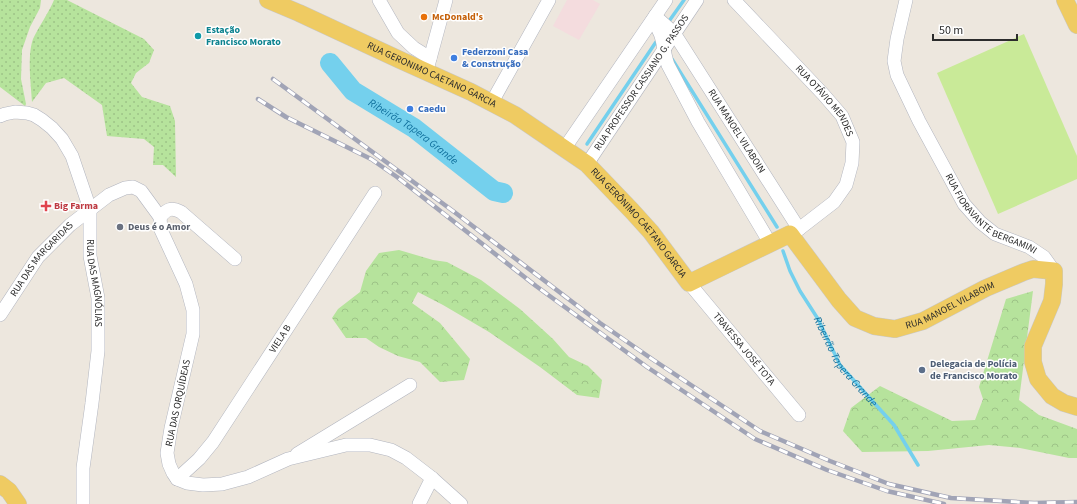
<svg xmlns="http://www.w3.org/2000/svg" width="1077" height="504" font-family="'Source Sans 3',sans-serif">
<defs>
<pattern id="grass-dots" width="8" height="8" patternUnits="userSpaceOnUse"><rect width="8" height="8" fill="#b6e39c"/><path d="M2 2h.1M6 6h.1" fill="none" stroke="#9dc387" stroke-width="1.8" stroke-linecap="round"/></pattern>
<pattern id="forest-crowns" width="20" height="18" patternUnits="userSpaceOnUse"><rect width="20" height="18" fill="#b6e39c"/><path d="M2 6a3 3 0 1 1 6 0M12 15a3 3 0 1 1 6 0" fill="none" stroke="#9dc387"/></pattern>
</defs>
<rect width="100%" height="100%" fill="#ede7de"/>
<!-- medical -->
<polygon fill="#f4dcde" points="567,0 593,0 600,4 579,40 553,26"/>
<!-- grass -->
<g fill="url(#grass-dots)">
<polygon points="0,0 41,0 40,8 30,27 22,50 21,79 26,104 25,106 0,87"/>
<path d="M54,0h13l77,39 10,11 -5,13 -13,10 -5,10 11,14 28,9 5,15 1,56 -13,-12h-10l1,-18 -10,-8 -37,-3 -5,-31 -38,-27 -18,5 -14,19c-1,-18 -5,-46 1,-63 6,-13 15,-25 21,-39z"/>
</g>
<!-- forest -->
<g fill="url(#forest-crowns)">
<polygon points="399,250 433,260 447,262 481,280 520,309 553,339 569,357 588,366 602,380 599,398 577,395 540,367 489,332 443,305 418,292 412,303 440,323 470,359 464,380 440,382 420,362 398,356 379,347 366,338 346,338 332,318 338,309 360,292 366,271 379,253"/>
<polygon points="1033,291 1019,400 1039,415 1077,429 1077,458 1069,458 1020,448 989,445 928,451 862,452 843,431 851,408 880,386 952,421 975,420 983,399 979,387 1006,299"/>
</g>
<!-- pitch -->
<polygon fill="#c9ea98" points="1024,34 1077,156 1077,179 998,214 937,73"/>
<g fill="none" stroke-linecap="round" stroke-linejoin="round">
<!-- stream -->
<g stroke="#74d0ed" stroke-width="3.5">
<polyline points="667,24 684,0"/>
<polyline points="672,59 777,227"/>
<polyline points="587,144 658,39"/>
<path id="s1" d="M783,251l7,20 10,20 18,28 22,46 54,60 24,40"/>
</g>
<!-- river -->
<path stroke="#74d0ed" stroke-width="20" id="s2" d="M330,63l23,28 61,37 80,63 9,2"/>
<!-- minor casing -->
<g stroke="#b2b5bf" stroke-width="14">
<g id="minor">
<polyline points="379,0 398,33 414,48 430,58"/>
<path id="s3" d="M734,0l89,94 19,22 11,26 -1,21 -6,22 -12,17 -35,27 -9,5"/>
<path id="s4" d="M906,0l-9,39 -3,22 3,14 22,46 45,83 16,18 15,12 34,13 15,10 10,14"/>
<path id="s5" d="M655,16l19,17 125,196"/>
<path d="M652,21c13,13 10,28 16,44l30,57 72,121"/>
<polyline points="428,66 446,0"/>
<polyline points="492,102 549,0"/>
<path id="s6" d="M0,116l5,-2 10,-2 12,1 7,2 8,5 10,8 10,11 10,17 18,53v47l8,42v53l-6,52 -9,65v36"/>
<polyline points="564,149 666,0"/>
<path id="s7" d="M587,164l110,-164"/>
<path d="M160,217c7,-8 11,-10 21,-5l54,47"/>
<path id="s8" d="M689,283l110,132"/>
<path id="s9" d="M0,315l38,-58 32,-32 39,-30 16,-7 8,-1 8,4 19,26 1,13 25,54 7,26v24l-22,94 -4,25 2,11 4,9 4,6 10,4 16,2 19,-1 26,-7 40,-18 58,-14h24l21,5 15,8 26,20 29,26"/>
<polyline points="297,454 410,385"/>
<path id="s10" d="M177,479l22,-20 14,-17 86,-132 76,-117"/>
<polyline points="419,504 432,478"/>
</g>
</g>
<!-- major casing -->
<g stroke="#c8c8c8" stroke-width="18">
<g id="major">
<path id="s11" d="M268,0l31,13 99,46 73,33 44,23 72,49 45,47 19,21 38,51 101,-49 49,66 16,18 19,8 21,3 28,-8 63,-33 38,-16 9,-3 21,2v13l-2,17 -19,45v16l5,17 14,17 12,7 13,4"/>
<polyline points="1065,0 1077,25"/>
<polyline points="0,484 9,491 18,504"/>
</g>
</g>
<!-- minor -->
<use href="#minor" stroke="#fff" stroke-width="13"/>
<!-- major -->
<use href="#major" stroke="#efcb62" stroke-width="17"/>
<!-- rail casing -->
<g stroke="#a1a4b6" stroke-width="4.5">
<g id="rail">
<polyline points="273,79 453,211 600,323 652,359 760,431 830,461 889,484 951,498 1034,503 1077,502"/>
<polyline points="258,99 286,117 371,159 397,177 536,286 647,367 755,439 827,470 887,491 944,504"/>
</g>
</g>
<!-- rail -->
<use href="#rail" stroke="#fff" stroke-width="3" stroke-dasharray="9" stroke-linecap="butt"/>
</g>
<!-- markers -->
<circle fill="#e8710a" stroke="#fff" stroke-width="1.5" cx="424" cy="17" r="4"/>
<circle fill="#0f9aa8" stroke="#fff" stroke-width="1.5" cx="198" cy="36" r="4"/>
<g fill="#3f7fe0" stroke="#fff" stroke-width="1.5">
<circle cx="454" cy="58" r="4"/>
<circle cx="410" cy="109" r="4"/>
</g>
<path fill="#e0444e" stroke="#fff" stroke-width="1.5" d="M44 200h4v4h4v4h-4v4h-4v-4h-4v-4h4z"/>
<circle fill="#6b7280" stroke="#fff" stroke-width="1.5" cx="120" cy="227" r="4"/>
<circle fill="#5c6f8a" stroke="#fff" stroke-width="1.5" cx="922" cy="370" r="4"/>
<g text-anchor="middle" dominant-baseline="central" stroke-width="3" stroke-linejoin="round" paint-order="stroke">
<!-- food labels -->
<g font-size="10" font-weight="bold" fill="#c56008" stroke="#fff" text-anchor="start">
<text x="432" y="17">McDonald's</text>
</g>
<!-- culture labels -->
<g font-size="10" font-weight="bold" fill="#0d838f" stroke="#fff" text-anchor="start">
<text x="206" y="30">Estação<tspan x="206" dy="12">Francisco Morato</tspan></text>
</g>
<!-- shop labels -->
<g font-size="10" font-weight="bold" fill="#366cbe" stroke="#fff" text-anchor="start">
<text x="462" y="52">Federzoni Casa<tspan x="462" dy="12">&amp; Construção</tspan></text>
<text x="418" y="109">Caedu</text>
</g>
<!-- street labels -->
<g font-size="10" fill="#2c2c2c" stroke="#fff">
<text stroke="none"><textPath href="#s11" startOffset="180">RUA GERONIMO CAETANO GARCIA</textPath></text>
<text stroke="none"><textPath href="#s7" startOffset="98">RUA PROFESSOR CASSIANO G. PASSOS</textPath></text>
<text stroke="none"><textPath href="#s3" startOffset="136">RUA OTÁVIO MENDES</textPath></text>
<text stroke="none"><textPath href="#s5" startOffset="142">RUA MANOEL VILABOIN</textPath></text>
<text stroke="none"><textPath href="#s4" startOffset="249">RUA FIORAVANTE BERGAMINI</textPath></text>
<text stroke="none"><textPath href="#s11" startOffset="438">RUA GERÔNIMO CAETANO GARCIA</textPath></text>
<text stroke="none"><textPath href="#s9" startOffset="70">RUA DAS MARGARIDAS</textPath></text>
<text stroke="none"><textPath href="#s6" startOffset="222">RUA DAS MAGNÓLIAS</textPath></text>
<text stroke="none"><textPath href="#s11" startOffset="837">RUA MANOEL VILABOIM</textPath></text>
<text stroke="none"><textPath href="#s10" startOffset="175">VIELA B</textPath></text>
<text stroke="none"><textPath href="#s8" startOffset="86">TRAVESSA JOSÉ TOTA</textPath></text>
<text transform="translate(178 403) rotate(-78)">RUA DAS ORQUÍDEAS</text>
</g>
<!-- health labels -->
<g font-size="10" font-weight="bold" fill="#be3a42" stroke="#fff" text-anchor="start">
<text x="54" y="206">Big Farma</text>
</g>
<!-- worship labels -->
<g font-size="10" font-weight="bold" fill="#5b616d" stroke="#fff" text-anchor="start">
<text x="128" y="227">Deus é o Amor</text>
</g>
<!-- service labels -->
<g font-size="10" font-weight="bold" fill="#4e5e75" stroke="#fff" text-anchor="start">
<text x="930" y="364">Delegacia de Polícia<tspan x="930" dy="12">de Francisco Morato</tspan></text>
</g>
<!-- water labels -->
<g font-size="11" font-style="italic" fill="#0f6f9c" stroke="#fff">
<text stroke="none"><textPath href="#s2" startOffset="109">Ribeirão Tapera Grande</textPath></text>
<text stroke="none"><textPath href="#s1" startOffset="128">Ribeirão Tapera Grande</textPath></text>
</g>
</g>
<!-- scale -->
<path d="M933 34v6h84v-6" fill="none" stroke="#2c2c2c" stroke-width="2"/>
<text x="939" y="34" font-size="12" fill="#2c2c2c" stroke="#ffffff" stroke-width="3" paint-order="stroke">50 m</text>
</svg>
